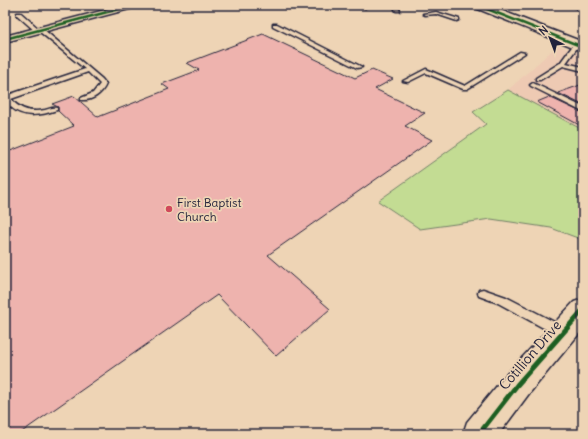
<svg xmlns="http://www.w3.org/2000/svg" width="588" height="439" font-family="Delius,sans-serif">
<rect width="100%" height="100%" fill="#eed4b5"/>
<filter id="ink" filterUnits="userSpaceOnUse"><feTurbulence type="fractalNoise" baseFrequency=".025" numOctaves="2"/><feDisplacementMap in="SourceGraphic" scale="8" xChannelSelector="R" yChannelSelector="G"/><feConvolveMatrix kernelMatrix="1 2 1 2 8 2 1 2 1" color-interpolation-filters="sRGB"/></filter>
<g filter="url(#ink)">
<!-- built -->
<polygon fill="#eecab3" points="558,45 583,55 583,130 508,90"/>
<!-- green -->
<polygon fill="#c3dc93" stroke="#727f67" points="508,90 583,130 583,240 551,228 491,219 420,229 378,201 486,124 473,112"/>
<!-- building -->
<g fill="#eeb3ae" stroke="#22223b">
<polygon points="263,34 355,78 372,70 393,79 375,89 425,113 405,126 432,140 268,255 330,309 276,356 217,295 19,434 5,434 5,153 74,126 58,111 58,107 52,104 74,96 98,117 169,89 162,84 199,70 187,63"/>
<polygon points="583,84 583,105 558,93"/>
<polygon points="549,97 583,113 583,127 537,102"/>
</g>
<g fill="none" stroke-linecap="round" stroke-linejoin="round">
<!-- service casing -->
<g stroke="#22223b" stroke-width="3">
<g id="service">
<polygon points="364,5 369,5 365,8 363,7"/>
<polygon points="393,5 397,5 400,11 396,11"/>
<polygon points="436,12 459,19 459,20 457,21 436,14 425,15 423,14"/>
<path d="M17,13h4l18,16h4l59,50 4,5c-4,10 -14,17 -25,16v-2l12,-5 7,-9 -12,-12 -77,27c9,11 20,14 34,11 4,-1 8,-3 12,-2v2c-15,5 -33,9 -46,-3 -4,-3 -6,-6 -6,-11l80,-27 -45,-37h-4l-19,-17z"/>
<polygon points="273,24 277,24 362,67 357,68 273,26"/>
<polygon points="574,44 579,45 566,63 583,67 583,71 563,66 540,80 536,80 536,78 560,63"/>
<polygon points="520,52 525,53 467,89 463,89 426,73 408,82 403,81 426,69 465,86"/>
<polygon points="533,83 583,107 583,112 531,86 530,85"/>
<polygon points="483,289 506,297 566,328 568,332 566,336 562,337 558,336 498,303 479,296 478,293 479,290"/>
</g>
</g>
<!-- minor casing -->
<g stroke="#22223b" stroke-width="3">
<g id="minor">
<polygon points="124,5 138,5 137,7 5,42 5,36"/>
<polygon points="571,5 583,5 583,11"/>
</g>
</g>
<!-- tertiary casing -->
<g stroke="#22223b" stroke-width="3">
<g id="tertiary">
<polygon points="471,5 487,5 583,42 583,51 473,7"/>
<polygon points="583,299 583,329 528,395 499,434 463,434 467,422 506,375 574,302"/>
</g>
</g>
<!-- service -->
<use href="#service" fill="#eed4b5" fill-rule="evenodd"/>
<!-- minor -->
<use href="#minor" fill="#eed4b5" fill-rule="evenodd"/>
<!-- tertiary -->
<use href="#tertiary" fill="#eed4b5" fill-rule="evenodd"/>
<!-- cycleway-far1 casing -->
<g stroke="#eed4b5" stroke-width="4">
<g id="cycleway-far1">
<polyline points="477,5 583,47"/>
<polyline points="5,39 134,5"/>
</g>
</g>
<!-- cycleway casing -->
<g stroke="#eed4b5" stroke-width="8">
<polyline id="cycleway" points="479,434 517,385 583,310"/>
</g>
<!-- cycleway-far1 -->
<use href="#cycleway-far1" stroke="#1b5e20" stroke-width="2.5"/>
<!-- cycleway -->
<use href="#cycleway" stroke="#1b5e20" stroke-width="5"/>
</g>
</g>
<!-- markers -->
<circle fill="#d1495b" stroke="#eed4b5" stroke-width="1.5" cx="169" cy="209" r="4"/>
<g text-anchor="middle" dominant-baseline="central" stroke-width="3.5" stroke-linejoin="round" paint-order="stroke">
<!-- poi labels -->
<g font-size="12" fill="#22223b" stroke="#eed4b5" text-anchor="start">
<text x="177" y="202">First Baptist<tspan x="177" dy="14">Church</tspan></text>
</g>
<!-- near-street labels -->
<g font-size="14" fill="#22223b" stroke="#eed4b5">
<text transform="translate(530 355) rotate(-49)">Cotillion Drive</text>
</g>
</g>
<!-- margin -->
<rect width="588" height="439" fill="none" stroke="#eed4b5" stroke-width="20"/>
<rect x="10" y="10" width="568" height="419" fill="none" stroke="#22223b" stroke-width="1.5" filter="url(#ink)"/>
<!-- north arrow -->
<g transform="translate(550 38) rotate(318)" stroke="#eed4b5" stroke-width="3" paint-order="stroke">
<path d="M0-3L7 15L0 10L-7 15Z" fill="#22223b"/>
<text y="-6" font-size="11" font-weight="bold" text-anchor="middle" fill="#22223b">N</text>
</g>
</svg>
